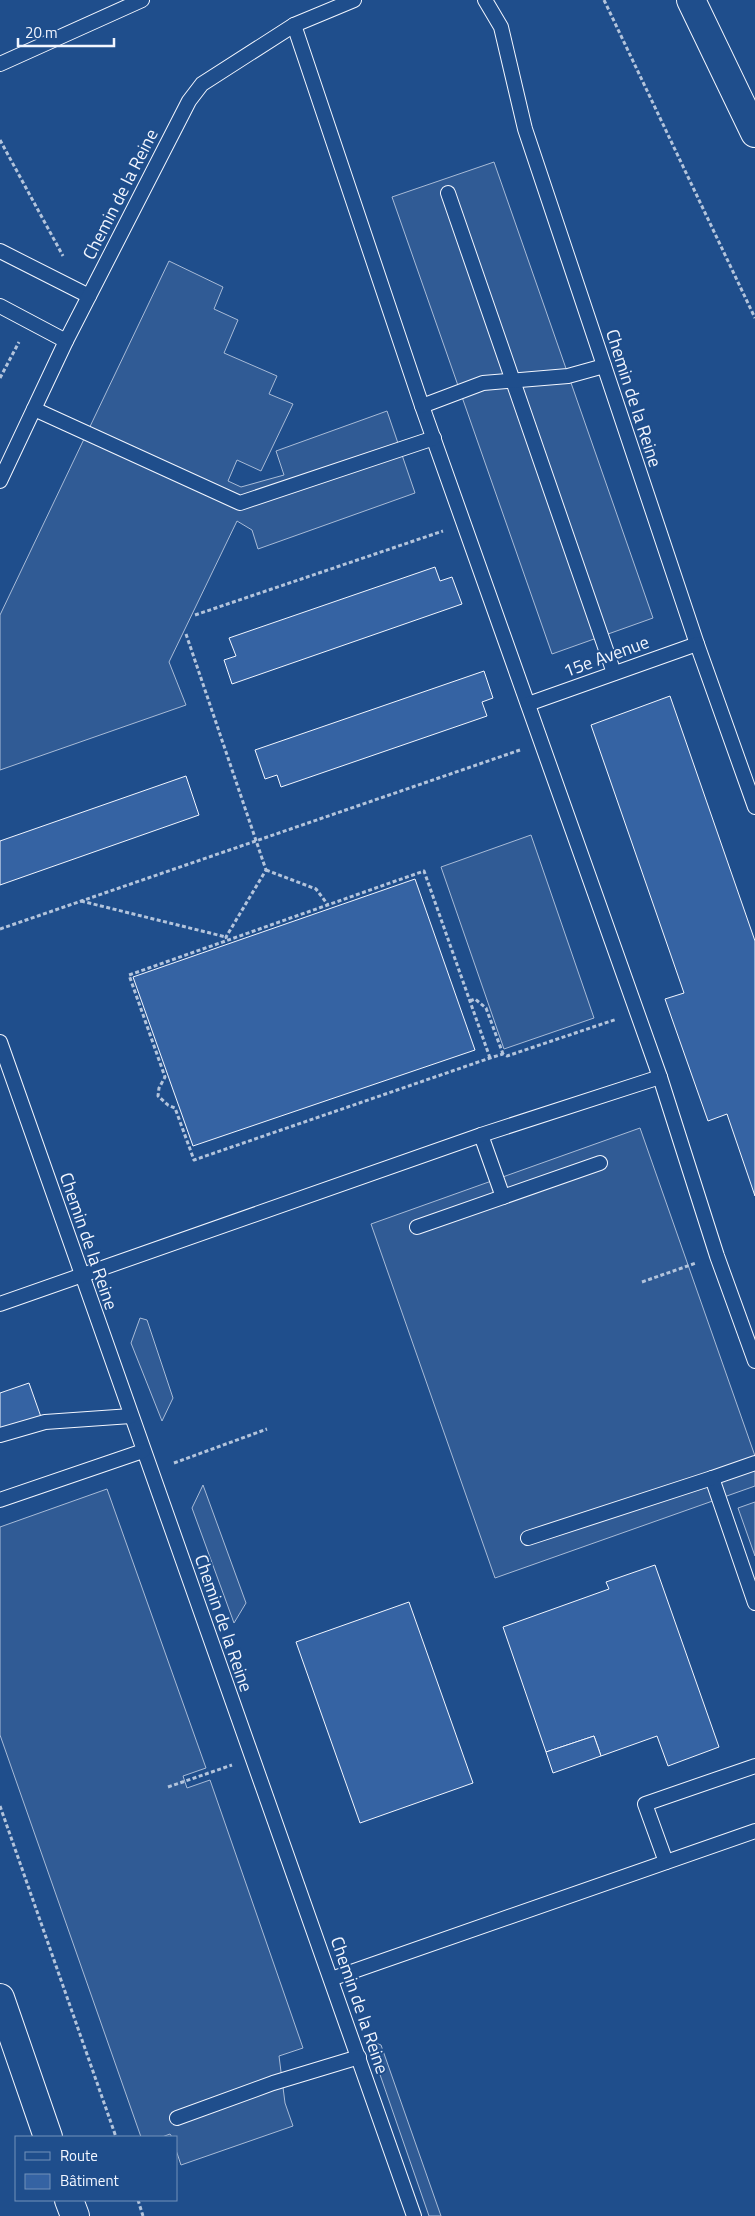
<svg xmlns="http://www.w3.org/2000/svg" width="755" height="2216" font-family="'Titillium Web',sans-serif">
<rect width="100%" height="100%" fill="#1f4e8c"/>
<!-- parking -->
<g fill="#305b95" stroke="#a8bbd7">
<polygon points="494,162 653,618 552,654 392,197"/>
<polygon points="169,261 223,287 214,309 238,320 224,353 277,376 269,394 293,404 261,471 237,460 228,481 241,487 284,475 276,451 387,411 415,493 258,549 252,530 237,521 169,662 186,705 0,770 0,615"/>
<polygon points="531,835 594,1018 504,1049 441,867"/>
<polygon points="640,1128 755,1456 755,1486 495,1578 371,1224"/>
<polygon points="140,1318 147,1320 173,1398 162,1421 131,1343"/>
<polygon points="203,1485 246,1603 234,1623 192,1508"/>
<polygon points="107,1489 206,1768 183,1776 187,1788 210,1780 303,2048 279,2056 285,2103 293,2126 181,2165 176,2150 176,2137 172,2137 170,2134 162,2137 141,2137 0,1735 0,1527"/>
<polygon points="755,1502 755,1556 738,1508"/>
<polygon points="368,2040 381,2045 441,2216 429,2216"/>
</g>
<!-- building -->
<g fill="#3563a3" stroke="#f2f6ff">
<polygon points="435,567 440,581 452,577 462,604 232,684 224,660 236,656 229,638"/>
<polygon points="484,671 493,698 482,702 487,716 281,787 277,775 265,779 255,750"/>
<polygon points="670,696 755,941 755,1196 727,1114 708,1121 665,999 684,993 591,725"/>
<polygon points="186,776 199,815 0,885 0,841"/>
<polygon points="415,879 475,1050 193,1146 133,977"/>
<polygon points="29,1383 41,1417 0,1431 0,1393"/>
<polygon points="655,1565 719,1747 668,1766 657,1736 601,1756 594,1736 546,1752 503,1627 609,1589 606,1582"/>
<polygon points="409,1602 473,1783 360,1823 296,1642"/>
<polygon points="594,1736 601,1756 553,1773 546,1752"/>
</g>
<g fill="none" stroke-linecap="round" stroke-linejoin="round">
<!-- lane casing -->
<g stroke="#f2f6ff" stroke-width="16">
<g id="lane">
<polyline points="485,0 501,27 525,129 697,644 755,807"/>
<polyline points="294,25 422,406 660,1077 717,1256 755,1361"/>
<polyline points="0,64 142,0"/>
<polyline points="448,193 614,673"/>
<polyline points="0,251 89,296"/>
<polyline points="0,306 66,341"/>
<polyline points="422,406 483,383 568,376 604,366"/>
<polyline points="34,409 240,503 434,438"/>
<polyline points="0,481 66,341 189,101 202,84 294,25 354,0"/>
<polyline points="528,704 697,644"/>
<polyline points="0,1042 414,2216"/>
<polyline points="481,1135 503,1197"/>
<polyline points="417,1227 600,1163"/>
<polyline points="0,1304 481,1135 660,1077"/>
<polyline points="0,1435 45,1422 131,1416"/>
<polyline points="755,1463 712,1478 755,1603"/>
<polyline points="0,1500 143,1451"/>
<polyline points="528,1538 712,1478"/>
<polyline points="666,1862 645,1804 755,1766"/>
<polyline points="331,1979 755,1831"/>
<polyline points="177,2118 273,2083 359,2057"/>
</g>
</g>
<!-- secondary casing -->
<g stroke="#f2f6ff" stroke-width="30">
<g id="secondary">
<polyline points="0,1998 48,2137"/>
<polyline points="69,2200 75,2216"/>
</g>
</g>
<!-- highway casing -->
<g stroke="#f2f6ff" stroke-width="30">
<polyline id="highway" points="691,0 755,133"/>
</g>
<!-- path -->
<g stroke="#b3c4dc" stroke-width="3" stroke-dasharray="4 2.5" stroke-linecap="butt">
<polyline points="604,0 755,318"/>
<polyline points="0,140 63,256"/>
<polyline points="0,378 19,342"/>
<polyline points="195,615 443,531"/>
<polyline points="186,634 266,870 226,937 227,940"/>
<polyline points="266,870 316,889 328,905"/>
<polyline points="81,901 226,937"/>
<polyline points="0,929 520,750"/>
<polyline points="470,1001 475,999 486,1008 503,1054"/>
<polyline points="490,1058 424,871 129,975 165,1077 159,1088 158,1096 168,1105 175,1108 194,1160 490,1058 503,1054 507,1056 617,1019"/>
<polyline points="642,1282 696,1263"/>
<polyline points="174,1463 267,1429"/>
<polyline points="168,1787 232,1765"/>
<polyline points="0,1806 116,2137"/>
<polyline points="138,2200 143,2216"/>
</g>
<!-- lane -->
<use href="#lane" stroke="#1f4e8c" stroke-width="14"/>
<!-- secondary -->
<use href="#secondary" stroke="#1f4e8c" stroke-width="28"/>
<!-- highway -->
<use href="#highway" stroke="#1f4e8c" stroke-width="28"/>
</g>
<g text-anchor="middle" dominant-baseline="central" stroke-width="4" stroke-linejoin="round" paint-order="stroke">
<!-- street labels -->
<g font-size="18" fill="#f2f6ff" stroke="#1f4e8c">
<text transform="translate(120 194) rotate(-63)">Chemin de la Reine</text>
<text transform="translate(634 398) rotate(72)">Chemin de la Reine</text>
<text transform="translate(606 656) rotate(-20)">15e Avenue</text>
<text transform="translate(89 1241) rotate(71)">Chemin de la Reine</text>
<text transform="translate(224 1623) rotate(71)">Chemin de la Reine</text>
<text transform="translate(360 2005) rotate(71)">Chemin de la Reine</text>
</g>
</g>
<!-- legend -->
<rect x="15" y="2136" width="162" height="65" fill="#1f4e8c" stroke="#7391ba"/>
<rect x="25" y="2152" width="25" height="8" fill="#1f4e8c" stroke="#7391ba"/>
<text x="60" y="2161" font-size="15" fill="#f2f6ff">Route</text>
<rect x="25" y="2174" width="25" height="15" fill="#3563a3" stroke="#7391ba"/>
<text x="60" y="2186" font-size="15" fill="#f2f6ff">Bâtiment</text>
<!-- scale -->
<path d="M18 38v8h96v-8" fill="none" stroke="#f2f6ff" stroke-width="2.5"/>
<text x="25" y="38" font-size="15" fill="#f2f6ff" stroke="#1f4e8c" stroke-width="4" paint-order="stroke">20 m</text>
</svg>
